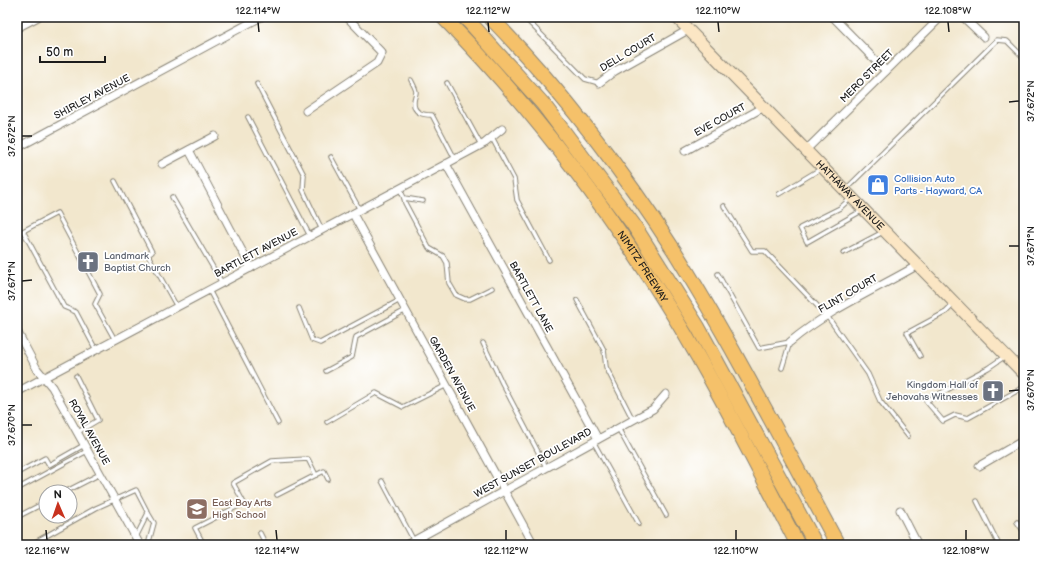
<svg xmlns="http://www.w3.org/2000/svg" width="1041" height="562" font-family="'Balsamiq Sans',sans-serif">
<rect width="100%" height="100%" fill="#fff"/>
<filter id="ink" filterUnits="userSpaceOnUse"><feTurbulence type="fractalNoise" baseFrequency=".025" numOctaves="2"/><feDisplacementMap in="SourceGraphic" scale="8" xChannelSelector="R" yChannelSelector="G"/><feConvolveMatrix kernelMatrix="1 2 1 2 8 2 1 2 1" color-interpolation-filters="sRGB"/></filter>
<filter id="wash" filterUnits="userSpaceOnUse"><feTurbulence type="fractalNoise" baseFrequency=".012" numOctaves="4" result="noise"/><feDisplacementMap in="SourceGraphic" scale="16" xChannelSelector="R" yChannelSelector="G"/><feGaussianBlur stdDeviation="0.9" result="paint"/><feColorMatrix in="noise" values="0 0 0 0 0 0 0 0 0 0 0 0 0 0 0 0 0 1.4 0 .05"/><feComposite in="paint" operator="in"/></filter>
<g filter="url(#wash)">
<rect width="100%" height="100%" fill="#f2e7cd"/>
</g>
<g filter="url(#ink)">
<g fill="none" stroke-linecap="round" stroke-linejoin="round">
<!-- lane casing -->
<g stroke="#878274" stroke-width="5.5">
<g id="lane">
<polyline points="524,17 585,79 599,83"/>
<path d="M411,80c2,4 5,9 5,12 0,3 -2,6 -2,10 -1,11 9,13 18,13l23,44"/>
<polyline points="447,83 481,145"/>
<polyline points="257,84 304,175 303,190 322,230"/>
<polyline points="248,117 310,236"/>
<polyline points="492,138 514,179 517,200 549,260"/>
<polyline points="331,157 360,210"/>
<polyline points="115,181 152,252 148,255 177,307"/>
<polyline points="400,189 404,198 405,203 429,248 443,256 447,263 449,283 456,295 465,299 470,299 492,288"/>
<polyline points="846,189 997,40 1007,41 1024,58"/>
<polyline points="779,194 822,168"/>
<polyline points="172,197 222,283"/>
<polyline points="404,198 423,201"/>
<polyline points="851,198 840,208 800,228 807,242 863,210"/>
<polyline points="724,206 752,251 765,251 827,316 868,374 880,401 908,436"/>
<polyline points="843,253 883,232"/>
<polyline points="718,274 759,348 790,342"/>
<polyline points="209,290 278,423"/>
<polyline points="577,300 604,350 606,367 633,420"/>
<polyline points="299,308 312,340 320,343 400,300"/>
<polyline points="483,343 502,383 546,467"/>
<polyline points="96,350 76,312 64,307 23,231 57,213 100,294 95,304 115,340"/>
<polyline points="920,356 907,333 946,312 954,304"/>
<polyline points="1004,357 988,368 926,401 943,421 955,415 968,418 1024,387"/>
<polyline points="782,368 790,342"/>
<polyline points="326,371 352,357 356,337 406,310"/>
<polyline points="76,376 98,420 78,432"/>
<polyline points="327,422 376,393 403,407 447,385"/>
<polyline points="618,428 666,515"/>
<polyline points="593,441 639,524"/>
<polyline points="19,472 45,458 49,465 84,445"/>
<polyline points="316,475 324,471 328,479"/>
<polyline points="382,481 414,541"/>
<polyline points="17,489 87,451"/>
<polyline points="65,492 100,474"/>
<polyline points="977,501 999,545"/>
<polyline points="17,517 46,502"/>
<polyline points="1017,522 1024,532"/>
<polyline points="260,533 266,545"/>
<polyline points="772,544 773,545"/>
<polyline points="30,545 96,508 136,490 148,513 136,537"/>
<polyline points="148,545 154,523 148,513"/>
<polyline points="204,545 195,528 244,503 233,483 272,461 308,459 316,475 277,495"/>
</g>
</g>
<!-- street casing -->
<g stroke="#878274" stroke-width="9">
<g id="street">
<polyline points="833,17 886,71"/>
<polyline points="963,17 984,37"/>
<polyline points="17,28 38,17"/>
<polyline points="599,83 615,71 688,30"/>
<polyline points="306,111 377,63 382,53 347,17"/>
<polyline points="17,148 261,17"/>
<polyline points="189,150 251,268"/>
<polyline points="806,150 941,17"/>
<polyline points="685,151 764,107"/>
<polyline points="162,164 215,136"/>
<polyline points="446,164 598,439"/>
<polyline points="353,214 534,545"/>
<polyline points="17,331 37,369 52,387 140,545"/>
<path d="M790,342c38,-32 85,-52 128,-77"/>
<polyline points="17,392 446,164 485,143 502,129"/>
<polyline points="979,466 1024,440"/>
<polyline points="900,510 918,545"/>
<polyline points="406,545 653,409 666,394"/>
</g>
</g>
<!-- secondary casing -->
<g stroke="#878274" stroke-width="13">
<g id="secondary">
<path id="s1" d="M676,17l348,357"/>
</g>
</g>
<!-- highway casing -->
<g stroke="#878274" stroke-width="16">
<g id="highway">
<path id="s2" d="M443,17c89,90 165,191 231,299 45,74 84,153 124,229"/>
<polyline points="465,17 543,104 633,224 698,327 816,545"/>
<path d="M490,17c69,71 132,152 185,235 59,95 110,195 163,293"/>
</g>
</g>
<!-- lane -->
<use href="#lane" stroke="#fff" stroke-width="3.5"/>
<!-- street -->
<use href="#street" stroke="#fff" stroke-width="7"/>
<!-- secondary -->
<use href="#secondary" stroke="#fbe6c4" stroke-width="11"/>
<!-- highway -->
<use href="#highway" stroke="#f5c16b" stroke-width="14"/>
</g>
</g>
<!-- ticks -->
<path fill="none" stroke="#1c1c1c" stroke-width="1.5" d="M258,22l1,10M488,22l1,10M718,22l1,10M948,22l1,10M1009,102l10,-1M22,136h10M1009,246h10M22,281l10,-1M1009,391l10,-1M22,425h10M46,530l1,10M276,530l1,10M506,530v10M736,530v10M966,530v10"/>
<!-- icons -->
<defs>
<g id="shop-square" transform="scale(1.15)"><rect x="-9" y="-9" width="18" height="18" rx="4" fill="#3f7fe0" stroke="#fff"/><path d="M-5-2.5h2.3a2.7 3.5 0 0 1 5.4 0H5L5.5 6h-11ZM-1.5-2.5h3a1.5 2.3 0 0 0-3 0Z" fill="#fff"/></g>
<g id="church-square" transform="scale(1.15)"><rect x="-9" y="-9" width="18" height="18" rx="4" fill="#6b7280" stroke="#fff"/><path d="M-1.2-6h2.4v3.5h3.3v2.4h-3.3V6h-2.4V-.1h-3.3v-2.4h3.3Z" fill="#fff"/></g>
<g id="school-square" transform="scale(1.15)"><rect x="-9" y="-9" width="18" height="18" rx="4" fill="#8d6e63" stroke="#fff"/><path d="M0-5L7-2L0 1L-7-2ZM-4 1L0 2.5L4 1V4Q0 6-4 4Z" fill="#fff"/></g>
</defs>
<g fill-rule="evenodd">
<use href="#shop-square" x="878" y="185"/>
<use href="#church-square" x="88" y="262"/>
<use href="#church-square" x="993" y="391"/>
<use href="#school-square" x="197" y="509"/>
</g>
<g text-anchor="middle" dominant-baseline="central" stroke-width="3.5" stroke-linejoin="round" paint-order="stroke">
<!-- street labels -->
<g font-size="10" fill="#1c1c1c" stroke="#fff">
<text transform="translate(628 53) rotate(-31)">DELL COURT</text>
<text transform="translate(867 76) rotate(-45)">MERO STREET</text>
<text transform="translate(92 97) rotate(-28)">SHIRLEY AVENUE</text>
<text transform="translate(720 120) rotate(-29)">EVE COURT</text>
<text stroke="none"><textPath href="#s1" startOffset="249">HATHAWAY AVENUE</textPath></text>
<text transform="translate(256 253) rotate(-28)">BARTLETT AVENUE</text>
<text stroke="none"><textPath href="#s2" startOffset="320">NIMITZ FREEWAY</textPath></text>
<text transform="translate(848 294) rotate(-30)">FLINT COURT</text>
<text transform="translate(531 297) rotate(61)">BARTLETT LANE</text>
<text transform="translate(452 374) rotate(61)">GARDEN AVENUE</text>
<text transform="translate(89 432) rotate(61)">ROYAL AVENUE</text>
<text transform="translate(533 463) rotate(-29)">WEST SUNSET BOULEVARD</text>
</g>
<!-- shop labels -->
<g font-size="10" fill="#366cbe" stroke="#fff" text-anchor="start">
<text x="894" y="179">Collision Auto<tspan x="894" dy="12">Parts - Hayward, CA</tspan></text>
</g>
<!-- worship labels -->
<g font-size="10" fill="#5b616d" stroke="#fff" text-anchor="start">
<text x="104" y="256">Landmark<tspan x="104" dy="12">Baptist Church</tspan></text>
<text x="978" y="385" text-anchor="end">Kingdom Hall of<tspan x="978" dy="12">Jehovahs Witnesses</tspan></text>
</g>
<!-- education labels -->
<g font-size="10" fill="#785e54" stroke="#fff" text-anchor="start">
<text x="212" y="503">East Bay Arts<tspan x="212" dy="12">High School</tspan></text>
</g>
</g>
<!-- margin -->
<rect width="1041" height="562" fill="none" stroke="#fff" stroke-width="44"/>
<!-- north arrow -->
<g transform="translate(58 504) rotate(358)"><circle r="19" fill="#ffffff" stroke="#a4a4a4"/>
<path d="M0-3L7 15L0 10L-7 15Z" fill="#c8321e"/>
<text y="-6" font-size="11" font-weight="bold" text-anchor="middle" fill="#1c1c1c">N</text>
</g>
<!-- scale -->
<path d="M40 56v6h65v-6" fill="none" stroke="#1c1c1c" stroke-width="2"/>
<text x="46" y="56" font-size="12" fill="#1c1c1c" stroke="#ffffff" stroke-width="3" paint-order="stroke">50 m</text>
<rect x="22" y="22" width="997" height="518" fill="none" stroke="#1c1c1c" stroke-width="1.5"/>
<g font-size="10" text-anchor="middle" fill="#1c1c1c">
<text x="258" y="14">122.114°W</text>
<text x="488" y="14">122.112°W</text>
<text x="718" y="14">122.110°W</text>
<text x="948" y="14">122.108°W</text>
<text transform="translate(1030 101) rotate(-90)" y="4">37.672°N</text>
<text transform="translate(11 136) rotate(-90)" y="4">37.672°N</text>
<text transform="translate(1030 246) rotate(-90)" y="4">37.671°N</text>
<text transform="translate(11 281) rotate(-90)" y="4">37.671°N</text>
<text transform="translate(1030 390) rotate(-90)" y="4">37.670°N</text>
<text transform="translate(11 425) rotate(-90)" y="4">37.670°N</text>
<text x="47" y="554">122.116°W</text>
<text x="277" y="554">122.114°W</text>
<text x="506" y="554">122.112°W</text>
<text x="736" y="554">122.110°W</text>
<text x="966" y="554">122.108°W</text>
</g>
</svg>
